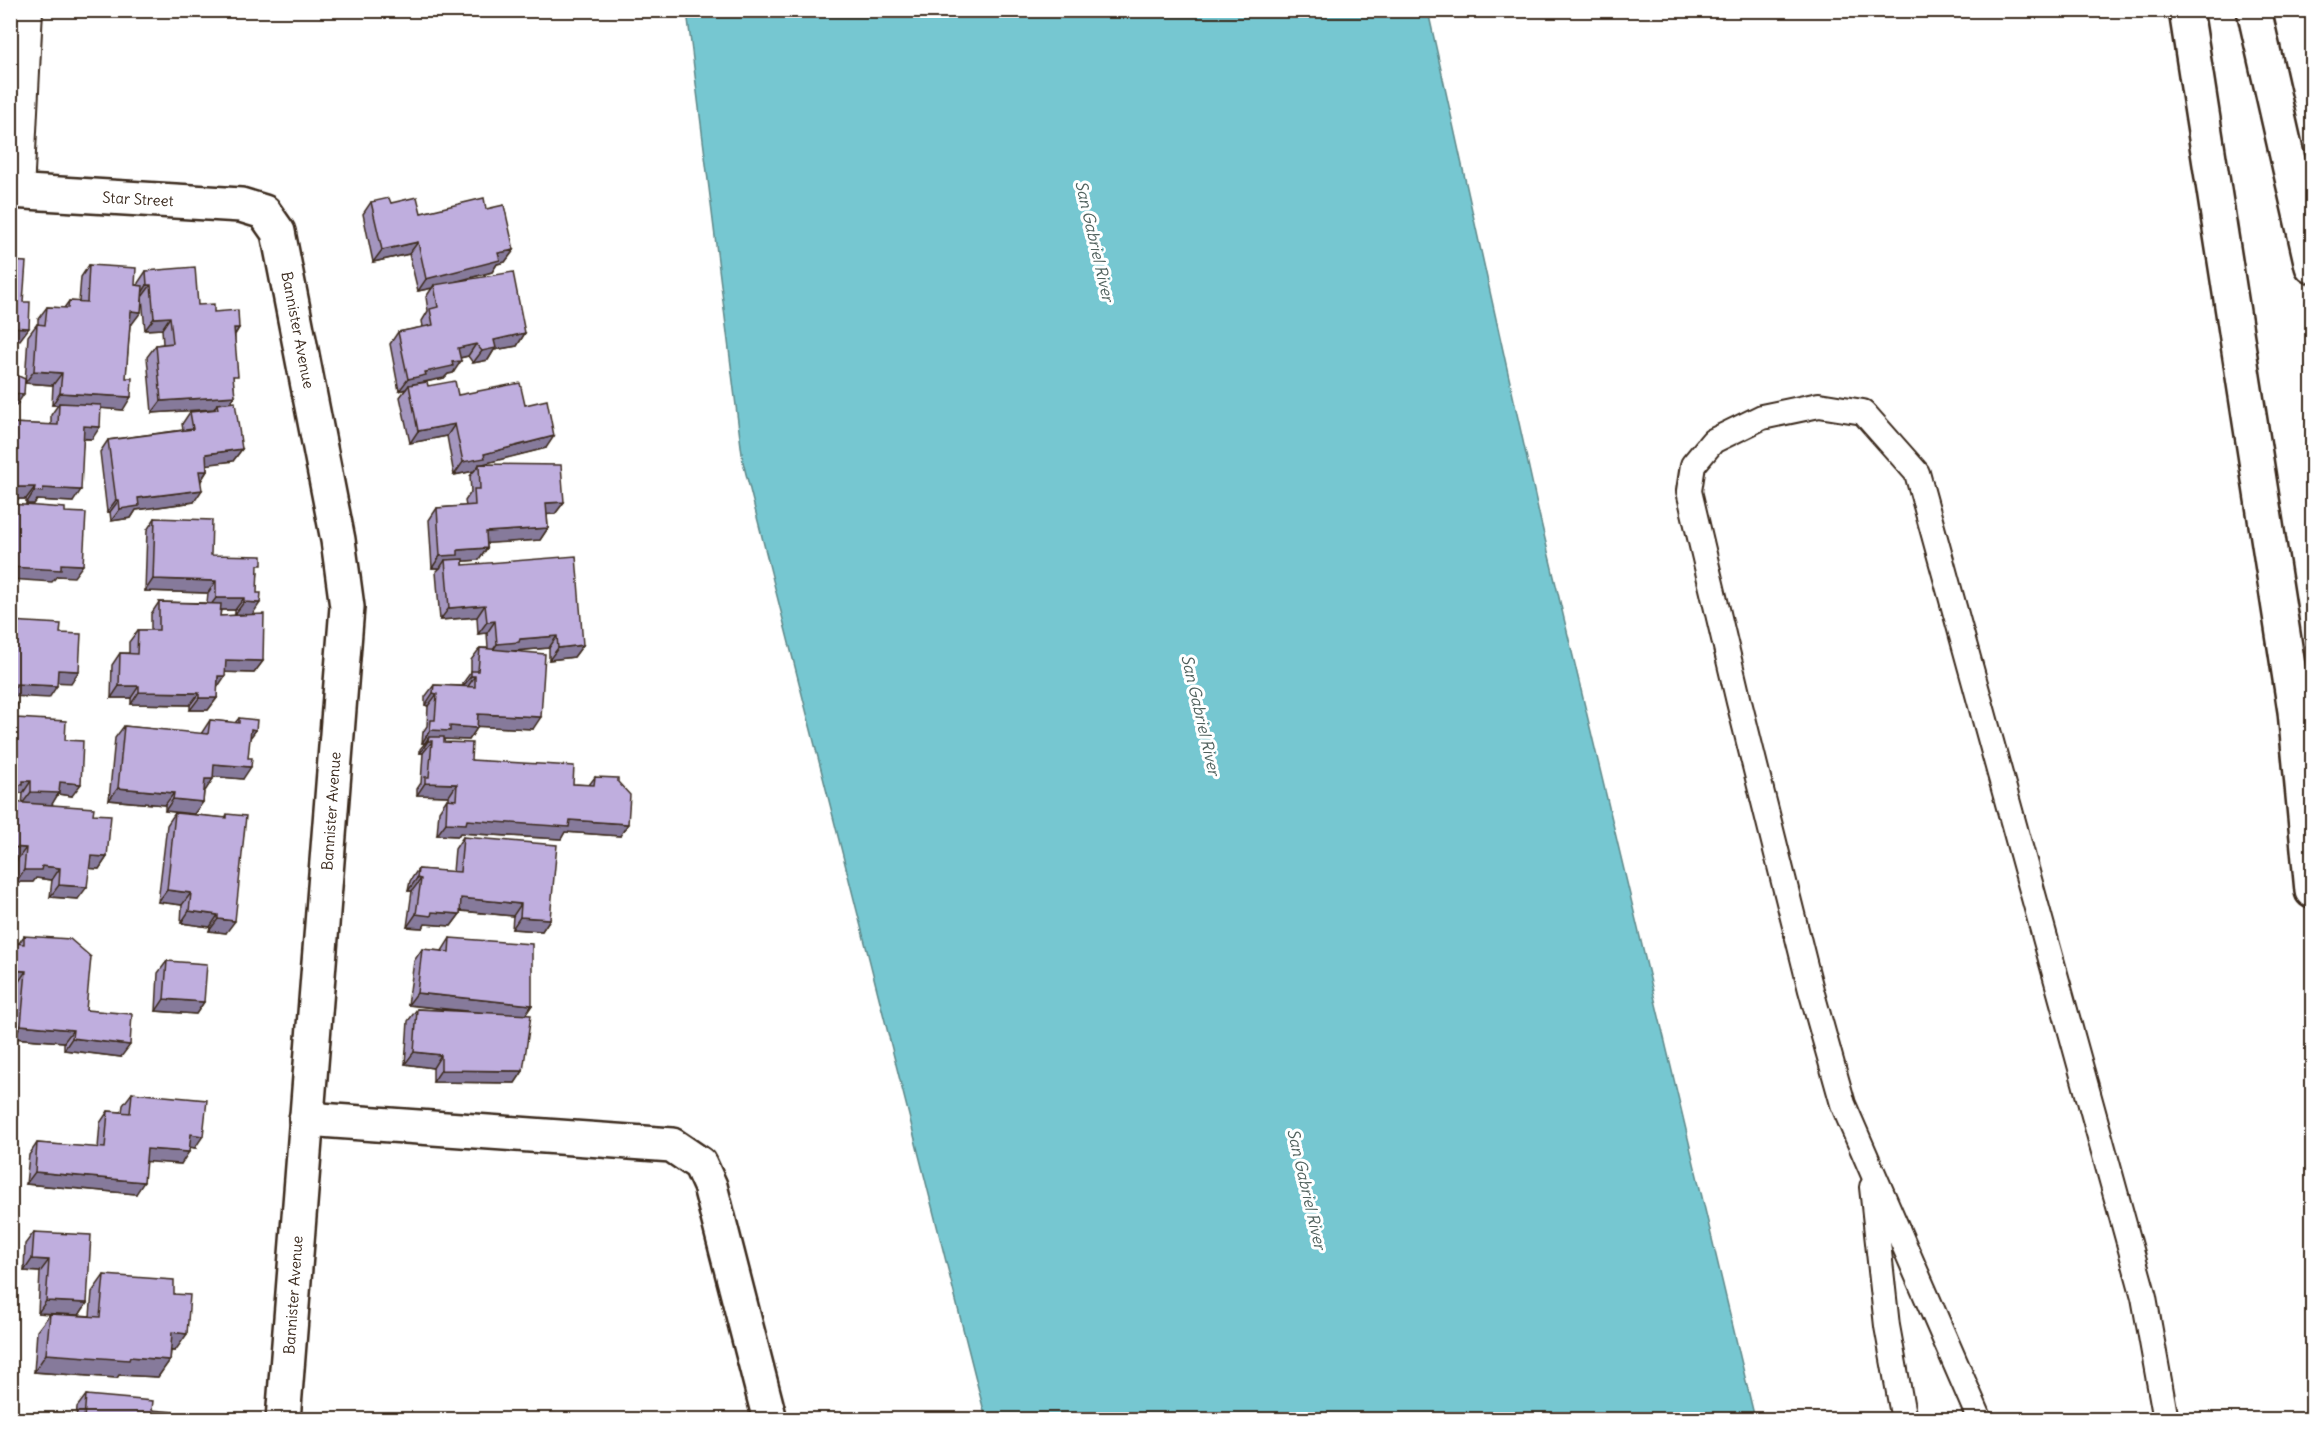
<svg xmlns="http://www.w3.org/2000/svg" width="2323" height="1430" font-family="Delius,sans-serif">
<rect width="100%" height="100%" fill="#fff"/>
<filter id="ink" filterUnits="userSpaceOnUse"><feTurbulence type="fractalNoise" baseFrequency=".0167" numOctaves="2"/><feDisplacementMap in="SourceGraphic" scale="12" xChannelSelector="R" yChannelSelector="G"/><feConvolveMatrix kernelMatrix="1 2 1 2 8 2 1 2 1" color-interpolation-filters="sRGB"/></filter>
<g filter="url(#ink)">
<!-- water -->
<polygon fill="#76c7d1" stroke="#5e8889" stroke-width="1.5" points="687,11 1428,11 1540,518 1755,1419 986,1419 743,462"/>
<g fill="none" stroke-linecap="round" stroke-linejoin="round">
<!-- lane casing -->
<g stroke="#3b2a1e" stroke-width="28">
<g id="lane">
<polyline points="21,192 30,10"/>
<polyline points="1872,1187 1887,1326 1904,1420"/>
<polyline points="1980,1420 1843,1104 1811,990 1739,702 1689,491 1693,465 1713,441 1762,417 1819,405 1863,412 1917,473 2144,1297 2166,1420"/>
</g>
</g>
<!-- street casing -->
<g stroke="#3b2a1e" stroke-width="38">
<g id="street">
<polyline points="10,191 241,205 264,212 278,232 338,540 347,607 283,1420"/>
<polyline points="306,1119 672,1145 700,1164 710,1186 770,1420"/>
</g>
</g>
<!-- highway casing -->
<g stroke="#3b2a1e" stroke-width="38">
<g id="highway">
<polyline points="2186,10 2295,711 2312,891"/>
<polyline points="2254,10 2312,266"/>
</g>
</g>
<!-- lane -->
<use href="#lane" stroke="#fff" stroke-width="24"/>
<!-- street -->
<use href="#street" stroke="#fff" stroke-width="33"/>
<!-- highway -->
<use href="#highway" stroke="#fff" stroke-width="33"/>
</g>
<!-- wall -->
<g fill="#a496bf" stroke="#3b2a1e" stroke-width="1.5" fill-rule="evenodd">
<polygon points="371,202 421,213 486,209 514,250 505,262 497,264 492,272 457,281 525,333 517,346 494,350 488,360 473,363 468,356 460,358 453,373 448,374 444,378 420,383 458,395 525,405 546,448 480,464 564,502 555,514 547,514 548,528 540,540 487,543 487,548 479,560 463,561 463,565 583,645 574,657 549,660 549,648 513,651 533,729 477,726 477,728 469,740 444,739 444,742 471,760 573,784 589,785 595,777 620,836 565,832 561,839 460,833 458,836 437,835 439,811 447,799 449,799 449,796 417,795 417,789 421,783 423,753 420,753 420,749 425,743 422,743 423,732 427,726 428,706 425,705 425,697 434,685 463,686 463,683 471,672 471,660 480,648 488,648 487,633 478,634 477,617 440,620 436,572 440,568 432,568 429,520 437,508 466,506 465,501 471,492 470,476 474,471 454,475 447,436 410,443 400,397 406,389 399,391 390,344 398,332 423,327 422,321 428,311 426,297 432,288 418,291 409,254 373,262 363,214"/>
<polygon points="89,265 135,285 138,285 138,283 146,271 198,305 214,312 239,328 235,335 233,381 235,396 230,403 242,449 233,461 207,464 207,471 201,481 194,502 136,510 131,518 111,521 110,512 107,512 100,452 108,440 183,430 182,424 190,412 214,410 214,409 152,413 147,357 156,345 163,344 162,329 145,330 142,297 132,324 130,324 123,410 101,408 92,439 84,439 73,502 37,500 34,504 26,504 26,499 10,499 10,423 51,425 51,415 58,405 52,405 53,385 25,383 28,336 37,324 38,324 38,319 47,307 64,308 69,301 79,302 81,277"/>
<path d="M155,518l56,37 47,17 -6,42 11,47 -9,12 -29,-1 -8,15v11l-9,12h-18v-5l-59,-1v-6h-20l1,-33 8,-12h9v-11l9,-12h13v-16l8,-12 48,1 1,-10 -63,-2 2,-61zM221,610h14v4l12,1 -27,1z"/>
<polygon points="16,718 65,740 72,796 58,794 51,805 93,814 107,857 99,869 89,868 78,899 50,897 52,880 36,878 33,882 16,882 23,793 17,793 15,797"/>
<polygon points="239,718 256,730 250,737 243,779 213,776 205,791 204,791 203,802 194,814 165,811 165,805 109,800 115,738 124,726 201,734 210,720 235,723"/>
<polygon points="175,813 225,818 227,814 226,933 209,931 210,927 181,923 182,905 158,902 167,825"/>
<polygon points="463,837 550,919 542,931 512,929 513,916 460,911 460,914 451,926 425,924 423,928 407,927 412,891 408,891 410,881 418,869 453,872 455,849"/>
<polygon points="24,936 86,1010 121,1057 64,1050 64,1042 13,1038 18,983 14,943 19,943"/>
<polygon points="450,938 532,1005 525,1015 523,1071 515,1083 433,1082 433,1068 405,1064 408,1021 417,1009 471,1012 408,1005 414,961 422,949 442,951"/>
<polygon points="167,961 204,1002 196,1014 156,1011 158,973"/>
<polygon points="132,1093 195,1148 190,1147 181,1164 146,1161 136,1194 26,1184 29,1155 37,1143 98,1148 100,1123 108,1111 122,1112 123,1105"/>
<polygon points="34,1232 87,1303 79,1315 90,1316 92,1292 104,1275 174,1294 175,1351 171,1351 170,1360 158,1377 119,1375 117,1378 34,1372 37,1331 50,1314 38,1313 40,1272 24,1271 25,1244"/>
<polygon points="86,1395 152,1410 184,1419 76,1419 77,1407"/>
</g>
<!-- shaded-wall -->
<g fill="#867a9b" stroke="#3b2a1e" stroke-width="1.5">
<polygon points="418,242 409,254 373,262 382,250"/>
<polygon points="514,250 505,262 497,264 492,272 435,287 434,285 432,288 418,291 426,279 498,253"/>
<polygon points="147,285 151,285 142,297 139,298"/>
<polygon points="131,311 141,312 132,324 122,324"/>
<polygon points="170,317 162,329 145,330 154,318"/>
<polygon points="10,327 29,328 20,340 10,340"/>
<polygon points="234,328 239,328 231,340"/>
<polygon points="525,333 517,346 494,350 488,360 473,363 482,351 494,340"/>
<polygon points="476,344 468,356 450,360 458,348"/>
<polygon points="461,361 453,373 448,374 444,378 409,385 406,389 399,391 408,379 452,362"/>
<polygon points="34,371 62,373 53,385 25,383"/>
<polygon points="10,393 24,394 16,406 10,406"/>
<polygon points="60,393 131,397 123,410 59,405 59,403 58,405 52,405"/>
<polygon points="235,396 226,408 217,404 214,409 152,413 161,401"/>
<polygon points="455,424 447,436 410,443 418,431"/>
<polygon points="84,426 100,427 92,439 76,438"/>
<polygon points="554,436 546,448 479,465 474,471 454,475 463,462 484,454"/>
<polygon points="242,449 233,461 197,466 206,454"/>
<polygon points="199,471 207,471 199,483"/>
<polygon points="10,487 35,487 26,499 10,499"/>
<polygon points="43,488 81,490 73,502 37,500 34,504 26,504 34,491"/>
<polygon points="202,490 194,502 136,510 131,518 111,521 120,509 138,498"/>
<polygon points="116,500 119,500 110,512 107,512"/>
<polygon points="564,502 555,514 538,515 546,503"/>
<polygon points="548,528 540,540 477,544 486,532"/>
<polygon points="487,548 479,560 453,562 445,560 440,568 432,568 440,556 458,550"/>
<polygon points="61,564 83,565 74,577 57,576 52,582 10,579 10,567"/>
<polygon points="153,579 216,581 208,593 145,591"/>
<polygon points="216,598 244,598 235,610 207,610"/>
<polygon points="244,602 260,603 252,615 235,614"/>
<polygon points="485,605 477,617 440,620 449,608"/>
<polygon points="495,621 487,633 478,634 487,622"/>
<polygon points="557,636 549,648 513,651 489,656 497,644 520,639"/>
<polygon points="583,645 574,657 549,660 558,648"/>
<polygon points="226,660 263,661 254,673 217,672"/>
<polygon points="58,670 79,671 71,683 50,682"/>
<polygon points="218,676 225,676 217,688"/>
<polygon points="471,676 475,676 467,688 462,688"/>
<polygon points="16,684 57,686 49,698 10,696 10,687"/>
<polygon points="119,686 139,686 131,698 111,698"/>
<polygon points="139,692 199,693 190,705 131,704"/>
<polygon points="433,693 437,694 428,706 425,705"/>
<polygon points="199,698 217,698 208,710 190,710"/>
<polygon points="478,714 541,717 533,729 469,726"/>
<polygon points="450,726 477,728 469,740 444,739 441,743 431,743 423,753 420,753 428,741 429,737 425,743 422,743 430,730"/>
<polygon points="251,729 256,730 247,742"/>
<polygon points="214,764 251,767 243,779 206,776"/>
<polygon points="205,779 213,779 205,791 196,791"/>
<polygon points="23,781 31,781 23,793 17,793 15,797 10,796 10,784"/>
<polygon points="60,782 81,784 72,796 58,794 51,806 22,804 31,792"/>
<polygon points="425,783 457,784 449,796 417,795"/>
<polygon points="118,788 174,793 165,805 109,800"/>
<polygon points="173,799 203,802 194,814 165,811"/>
<polygon points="467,820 570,820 628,824 620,836 565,832 561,839 460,833 458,836 437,835 446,823"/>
<polygon points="10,847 26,848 17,860 10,859"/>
<polygon points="91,856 107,857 99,869 82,868"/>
<polygon points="42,866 60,868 52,880 36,878 33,882 16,882 24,870"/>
<polygon points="417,878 421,879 412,891 408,891"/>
<polygon points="59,885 87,887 78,899 50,897"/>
<polygon points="167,890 191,893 182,905 158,902"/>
<polygon points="461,898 521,904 513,916 453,910"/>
<polygon points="189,911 218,915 210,927 181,923"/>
<polygon points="432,912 460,914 451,926 425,924 423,928 407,927 416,914"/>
<polygon points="520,917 550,919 542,931 512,929"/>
<polygon points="218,919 235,921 226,933 209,931"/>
<polygon points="10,970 26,971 18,983 10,983"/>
<polygon points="417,993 532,1005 524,1017 408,1005"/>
<polygon points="164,999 204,1002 196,1014 156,1011"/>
<polygon points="21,1025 73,1030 64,1042 13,1038"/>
<polygon points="72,1038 130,1045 121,1057 64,1050"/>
<polygon points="414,1052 441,1055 433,1068 405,1064"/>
<polygon points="441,1070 523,1071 515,1083 433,1082"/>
<polygon points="191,1134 203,1136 195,1148 183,1146"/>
<polygon points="147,1149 189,1152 181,1164 139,1161"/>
<polygon points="35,1172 144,1182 136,1194 26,1184"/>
<polygon points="32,1259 49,1260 40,1272 24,1271"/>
<polygon points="46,1301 87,1303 79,1315 38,1313"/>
<polygon points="172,1332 187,1334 175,1351 160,1350"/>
<polygon points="46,1354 130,1357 170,1360 158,1377 119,1375 117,1378 34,1372"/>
</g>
<!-- building -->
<g fill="#bfaede" stroke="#3b2a1e" stroke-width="1.5">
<polygon points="417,197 421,213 484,198 486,209 504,205 514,250 498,253 500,260 426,279 418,242 382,250 371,202 389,198 391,203"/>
<polygon points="10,261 26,262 23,302 30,302 29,328 10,327"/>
<polygon points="89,265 136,268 135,285 143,286 141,312 131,311 126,378 132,378 131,397 60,393 62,373 34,371 37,324 45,325 47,307 68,308 69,301 87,302"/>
<polygon points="195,267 198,305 214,304 214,312 238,310 239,328 234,328 238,376 233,376 235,396 161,401 156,345 173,343 170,317 154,318 151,285 147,285 146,271"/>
<polygon points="513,272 525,333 494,340 496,348 482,351 476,344 458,348 461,361 452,362 453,366 425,372 426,375 408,379 398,332 433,325 430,309 438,307 434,285"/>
<polygon points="10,372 25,379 24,394 10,393"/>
<polygon points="455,381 458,395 520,383 525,405 547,400 554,436 484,454 485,458 463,462 455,424 418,431 409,385 427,382 428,386"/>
<polygon points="235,402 242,449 206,454 207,471 199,471 202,490 138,498 139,506 120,509 119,500 116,500 108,440 193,429 190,412 218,409 217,404"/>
<polygon points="59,403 101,405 100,427 84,426 81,490 43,488 43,492 34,491 35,487 10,487 10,423 58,425"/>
<polygon points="479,464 561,465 564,502 546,503 548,528 486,532 487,548 458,550 458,555 440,556 437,508 475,505 474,489 480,489"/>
<polygon points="10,504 65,508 65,512 86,513 83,565 61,564 61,570 10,567"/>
<polygon points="155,518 212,520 211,555 262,556 262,565 258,565 257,593 261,593 260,603 244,602 244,598 216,598 216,581 153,579"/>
<polygon points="576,556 583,645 558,648 557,636 520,639 519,642 497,644 495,621 487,622 485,605 449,608 445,560 463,559 463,565"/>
<polygon points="159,602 221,604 220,616 264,614 263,661 226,660 225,676 218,676 217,698 199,698 199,693 139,692 139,686 119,686 120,653 137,654 138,630 159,630"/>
<polygon points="10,621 61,624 60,633 81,634 79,671 58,670 57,686 16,684 16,687 10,687"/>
<polygon points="480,648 545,654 541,717 478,714 477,728 450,726 450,731 430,730 431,720 435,720 437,694 433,693 434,685 475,687 475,676 471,676 471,671 478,671"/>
<polygon points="10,703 17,703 16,718 66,721 65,740 83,741 81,784 60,782 59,793 31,792 31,781 23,781 23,785 10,784"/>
<polygon points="239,718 257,720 256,730 251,729 248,758 252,758 251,767 214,764 213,779 205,779 203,802 173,799 174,793 118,788 124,726 208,734 210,720 239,723"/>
<polygon points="429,737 444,737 444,742 472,743 471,760 574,766 573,784 594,785 595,777 618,778 618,782 630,795 628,824 570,820 569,827 467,820 466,824 446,823 447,799 456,800 457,784 425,783 425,777 429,777 432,741 428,741"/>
<polygon points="10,802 94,808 93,814 111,815 107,857 91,856 87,887 59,885 60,868 42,866 41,870 24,870 26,848 10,847"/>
<polygon points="175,813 227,818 227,814 246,816 235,921 218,919 218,915 189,911 191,893 167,890"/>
<polygon points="463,837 557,845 550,919 520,917 521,904 461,898 460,914 432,912 431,916 416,914 421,879 417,878 418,869 460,872"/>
<polygon points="10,913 16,913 14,943 24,944 24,936 70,939 91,957 86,1010 132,1014 130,1045 72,1038 73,1030 21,1025 26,971 10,970"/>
<polygon points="450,938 532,944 532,1005 417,993 422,949 449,952"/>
<polygon points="167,961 207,964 204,1002 164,999"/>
<polygon points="417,1009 531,1015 523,1071 441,1070 441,1055 414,1052"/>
<polygon points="132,1093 207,1100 203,1136 191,1134 189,1152 147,1149 144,1182 35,1172 37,1143 105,1148 108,1111 130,1113"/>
<polygon points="34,1232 91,1235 87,1303 46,1301 49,1260 32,1259"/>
<polygon points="104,1275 174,1280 174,1294 190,1295 187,1334 172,1332 170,1360 130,1357 129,1360 46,1354 50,1314 100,1317"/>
<polygon points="86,1395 153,1401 152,1410 185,1413 184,1419 84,1419"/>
</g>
</g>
<g text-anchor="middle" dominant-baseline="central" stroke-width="6" stroke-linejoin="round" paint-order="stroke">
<!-- street labels -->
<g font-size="15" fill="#3b2a1e" stroke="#fff">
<text transform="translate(138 199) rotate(3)">Star Street</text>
<text transform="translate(298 330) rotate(79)">Bannister Avenue</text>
<text transform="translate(331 811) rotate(-86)">Bannister Avenue</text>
<text transform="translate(293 1295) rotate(-86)">Bannister Avenue</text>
</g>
<!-- water labels -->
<g font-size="16" font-style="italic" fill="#50615d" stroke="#fff">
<text transform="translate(1095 241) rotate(77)">San Gabriel River</text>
<text transform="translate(1201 715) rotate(77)">San Gabriel River</text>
<text transform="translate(1307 1189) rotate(77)">San Gabriel River</text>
</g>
</g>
<!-- margin -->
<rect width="2323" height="1430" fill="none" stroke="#fff" stroke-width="36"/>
<rect x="18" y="18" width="2287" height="1394" fill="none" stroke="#3b2a1e" stroke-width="2" filter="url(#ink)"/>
</svg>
